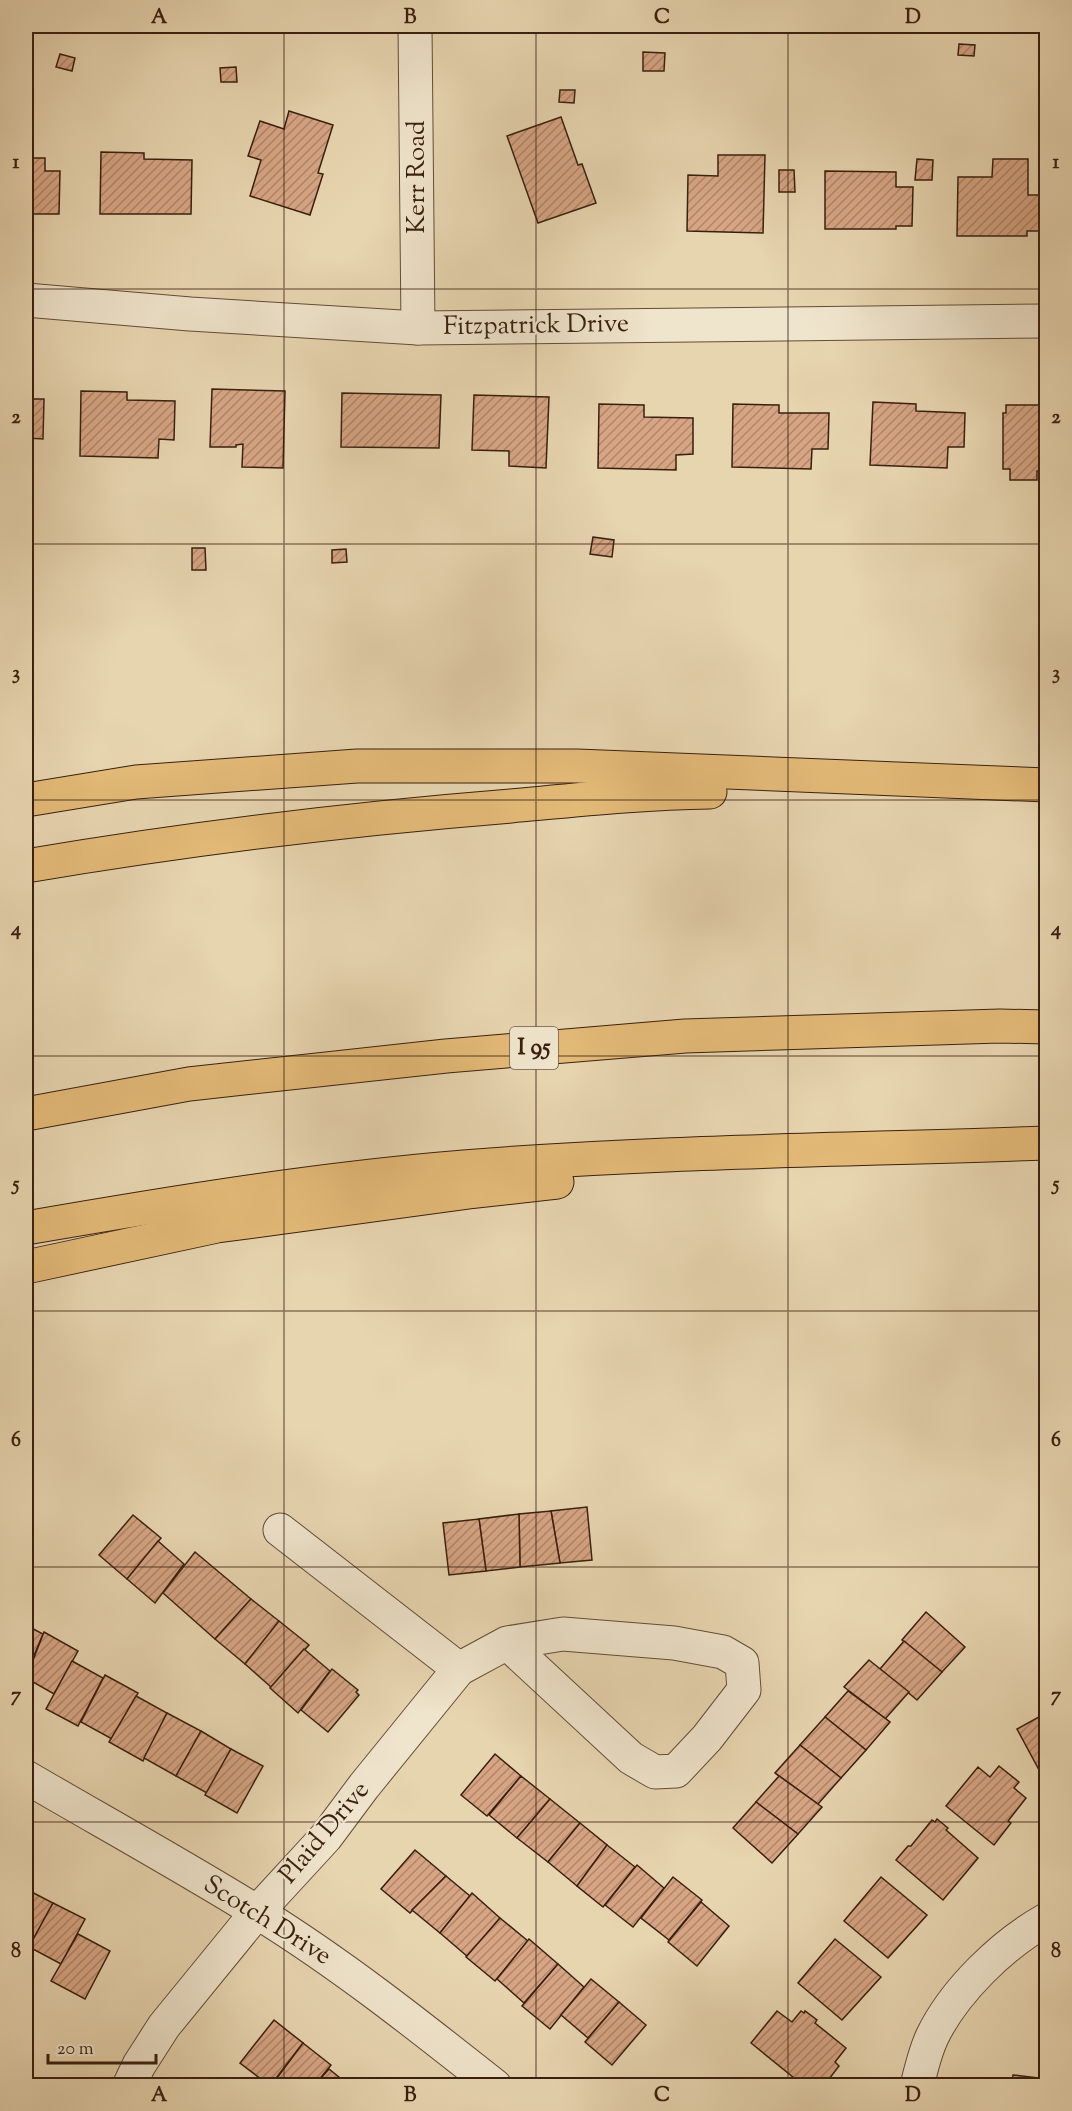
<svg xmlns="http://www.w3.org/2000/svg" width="1072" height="2111" font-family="'Sorts Mill Goudy',serif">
<defs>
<pattern id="building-hatch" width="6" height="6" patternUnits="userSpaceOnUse" patternTransform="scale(1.5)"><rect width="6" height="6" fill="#d7a584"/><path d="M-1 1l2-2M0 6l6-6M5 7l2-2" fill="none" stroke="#af866a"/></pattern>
</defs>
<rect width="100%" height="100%" fill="#e7d5b0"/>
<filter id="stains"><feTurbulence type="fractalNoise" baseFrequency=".00333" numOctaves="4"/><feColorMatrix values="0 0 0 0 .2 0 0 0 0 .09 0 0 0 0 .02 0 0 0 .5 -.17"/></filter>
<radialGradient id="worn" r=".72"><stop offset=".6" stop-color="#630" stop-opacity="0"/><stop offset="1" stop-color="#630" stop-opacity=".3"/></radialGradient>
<!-- building -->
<g fill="url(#building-hatch)" stroke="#391f0f" stroke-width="1.5">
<polygon points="959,44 975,45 974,56 958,55"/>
<polygon points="643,52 665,53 664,71 643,71"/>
<polygon points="60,54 75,58 72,71 56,67"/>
<polygon points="236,67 237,82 221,82 220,68"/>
<polygon points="560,90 575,90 574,103 559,102"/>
<polygon points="289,111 333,125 318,173 323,174 310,215 250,196 261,160 248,156 260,121 284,129"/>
<polygon points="561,117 578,165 582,164 596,203 538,223 507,136"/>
<polygon points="101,152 144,153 144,159 192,160 191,214 100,214"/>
<polygon points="718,155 765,155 763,233 687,231 688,175 718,176"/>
<polygon points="26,158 45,158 45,171 60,171 59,214 26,214"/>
<polygon points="917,159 933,160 932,180 915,180"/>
<polygon points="993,159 1028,159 1028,195 1043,195 1043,231 1027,231 1027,236 957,236 958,177 992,177"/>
<polygon points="779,170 794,170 795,192 779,192"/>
<polygon points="825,171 896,172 896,187 913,187 912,226 896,226 896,229 825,229"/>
<polygon points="212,389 285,391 283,468 242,467 243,444 236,445 236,447 210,447"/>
<polygon points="81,391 127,392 127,400 175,401 174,440 159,439 158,458 80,456"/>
<polygon points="342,393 441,395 439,448 341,447"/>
<polygon points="474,395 549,397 546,468 509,466 509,451 472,450"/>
<polygon points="26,399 44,399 43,439 27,438 27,452"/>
<polygon points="873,402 916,404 916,411 965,413 964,447 948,447 947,468 870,465"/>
<polygon points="599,404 644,405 644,417 693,418 693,454 676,455 676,470 598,468"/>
<polygon points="733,404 779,405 779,413 829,413 828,449 812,449 811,469 732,467"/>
<polygon points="1006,405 1046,405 1046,471 1037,471 1037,480 1010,480 1010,469 1003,469 1003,413 1006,413"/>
<polygon points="593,537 614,540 612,557 590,554"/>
<polygon points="192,548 205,548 206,570 192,570"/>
<polygon points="346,549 347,562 332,563 332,550"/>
<polygon points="587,1507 592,1560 560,1563 551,1511"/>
<polygon points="551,1511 560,1563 520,1567 519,1514"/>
<polygon points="519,1514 520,1567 486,1571 479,1519"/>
<polygon points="133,1515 161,1538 127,1579 99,1555"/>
<polygon points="479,1519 486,1571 449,1575 443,1523"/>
<polygon points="158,1541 184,1564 155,1603 127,1579"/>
<polygon points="195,1552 251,1599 215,1639 163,1593"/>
<polygon points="251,1599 279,1621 245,1664 215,1639"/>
<polygon points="926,1612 965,1647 942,1672 902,1640"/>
<polygon points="279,1621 309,1645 271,1687 245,1664"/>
<polygon points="26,1625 43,1634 26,1675"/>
<polygon points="44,1632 78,1651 54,1694 26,1678"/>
<polygon points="904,1641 942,1672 917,1700 880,1669"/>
<polygon points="304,1649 330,1671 298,1713 270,1688"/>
<polygon points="869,1660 909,1692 885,1719 890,1722 844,1687"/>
<polygon points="72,1661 103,1678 78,1726 46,1709"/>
<polygon points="332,1669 358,1690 356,1692 359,1695 328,1732 301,1710"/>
<polygon points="105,1675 138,1693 112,1739 81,1722"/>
<polygon points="848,1691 890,1722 866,1750 825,1717"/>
<polygon points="136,1696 167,1713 143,1761 109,1742"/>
<polygon points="167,1713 201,1731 176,1776 144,1758"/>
<polygon points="1046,1713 1046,1780 1045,1781 1017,1729"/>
<polygon points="825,1717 866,1750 841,1778 800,1745"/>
<polygon points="201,1731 231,1749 207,1793 176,1776"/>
<polygon points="800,1745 841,1778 818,1804 775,1773"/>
<polygon points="231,1749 263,1766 237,1813 205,1795"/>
<polygon points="495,1754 521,1776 487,1816 461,1795"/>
<polygon points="999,1766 1019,1782 1014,1788 1026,1798 1008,1821 1011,1823 994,1845 946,1806 978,1767 990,1777"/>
<polygon points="775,1773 822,1807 798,1834 756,1802 779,1776"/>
<polygon points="521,1776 550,1799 517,1838 489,1815"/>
<polygon points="550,1799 580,1823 548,1862 517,1838"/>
<polygon points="756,1802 798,1834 772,1863 733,1828"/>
<polygon points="937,1819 948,1828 946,1830 978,1858 943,1900 896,1860 908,1846 911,1846 932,1820 935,1822"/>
<polygon points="580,1823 607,1845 577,1886 548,1862"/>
<polygon points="607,1845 635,1867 603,1907 577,1886"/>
<polygon points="415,1850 446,1876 410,1913 381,1889"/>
<polygon points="637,1865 664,1888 633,1927 605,1905"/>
<polygon points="446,1876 470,1896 440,1933 412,1910"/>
<polygon points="673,1877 702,1900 669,1940 641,1918"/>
<polygon points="881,1877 927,1915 888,1958 844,1921"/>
<polygon points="26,1889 53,1903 29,1947 26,1945"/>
<polygon points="472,1893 500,1918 468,1957 440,1933"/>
<polygon points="701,1902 729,1926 697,1966 668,1942"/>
<polygon points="53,1903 85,1919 61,1964 29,1947"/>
<polygon points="500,1918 528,1941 495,1981 466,1957"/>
<polygon points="78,1934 110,1951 85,1999 51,1981"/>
<polygon points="529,1939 558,1964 524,2003 497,1979"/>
<polygon points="835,1939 881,1977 842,2020 798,1983"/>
<polygon points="558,1964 584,1987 550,2029 522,2006"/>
<polygon points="591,1979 619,2002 588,2038 561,2015"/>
<polygon points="619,2002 646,2025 612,2065 585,2042"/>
<polygon points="777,2011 792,2022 801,2011 804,2013 805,2011 817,2020 815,2023 846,2048 835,2062 839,2066 826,2083 821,2079 816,2086 804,2086 751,2043"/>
<polygon points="274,2020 303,2043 270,2086 240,2063"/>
<polygon points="303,2043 331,2065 314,2086 271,2086"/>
<polygon points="329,2069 350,2086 314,2086"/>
<polygon points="1013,2075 1046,2079 1046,2086 1012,2086"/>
<polygon points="26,2081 55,2082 55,2086 26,2086"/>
</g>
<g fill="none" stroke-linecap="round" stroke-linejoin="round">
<!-- minor casing -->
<g stroke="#644c37" stroke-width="35">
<g id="minor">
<polyline points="415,26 418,328"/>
<polyline points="26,300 190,314 418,328 1046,321"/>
<polyline points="280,1530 459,1669"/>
<path d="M26,1777c77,45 155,88 231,135 84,52 161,113 238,174"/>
<polyline points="129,2086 139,2065 164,2026 257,1912 326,1837 364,1786 459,1669 507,1643 563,1634 674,1643 723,1652 742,1663 744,1690 707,1738 676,1771 655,1772 631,1758 507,1643"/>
<path d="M917,2086c4,-17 8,-34 15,-49 22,-46 71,-93 114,-117"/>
</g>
</g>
<!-- motorway casing -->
<g stroke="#391f0f" stroke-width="35">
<g id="motorway">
<polyline points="26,800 136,782 357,766 577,766 1046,785"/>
<path d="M26,866c160,-27 322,-47 485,-60 66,-6 132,-13 199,-14"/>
<polyline points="26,1114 189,1084 446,1056 685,1036 1000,1026 1046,1027"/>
<path d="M26,1228c145,-25 291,-49 438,-61 194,-16 389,-17 582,-24"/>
<polyline points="26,1267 217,1226 469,1192 557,1182"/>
</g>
</g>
<!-- minor -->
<use href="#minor" stroke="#efe4cc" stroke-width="33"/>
<!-- motorway -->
<use href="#motorway" stroke="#e4ba78" stroke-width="33"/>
</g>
<!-- grid -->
<path fill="none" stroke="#391f0f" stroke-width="1.5" stroke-opacity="0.55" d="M284,26v2060M536,26v2060M788,26v2060M26,289h1020M26,544h1020M26,800h1020M26,1056h1020M26,1311h1020M26,1567h1020M26,1822h1020"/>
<g text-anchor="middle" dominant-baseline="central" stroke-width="4.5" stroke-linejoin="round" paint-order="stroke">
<!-- shield labels -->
<rect fill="#efe4cc" stroke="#705a48" stroke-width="1.5" x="510" y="1027" width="48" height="42" rx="4.5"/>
<g font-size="24" font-weight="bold" fill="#391f0f">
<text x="534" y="1048">I 95</text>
</g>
<!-- street labels -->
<g font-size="26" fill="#391f0f" stroke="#efe4cc">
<text transform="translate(417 177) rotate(-90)">Kerr Road</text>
<text transform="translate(536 326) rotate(-1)">Fitzpatrick Drive</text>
<text transform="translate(325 1833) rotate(-50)">Plaid Drive</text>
<text transform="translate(267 1921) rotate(32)">Scotch Drive</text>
</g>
</g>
<!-- margin -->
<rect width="1072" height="2111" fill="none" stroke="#e7d5b0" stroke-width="66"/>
<!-- scale -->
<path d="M48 2054v9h108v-9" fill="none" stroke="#391f0f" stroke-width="3"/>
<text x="57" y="2054" font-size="18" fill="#391f0f" stroke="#efe4cc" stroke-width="4.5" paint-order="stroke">20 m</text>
<rect x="33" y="33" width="1006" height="2045" fill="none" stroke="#391f0f" stroke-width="2"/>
<g font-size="20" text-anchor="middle" font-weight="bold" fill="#391f0f">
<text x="159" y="23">A</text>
<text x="410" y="23">B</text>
<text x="662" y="23">C</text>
<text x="913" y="23">D</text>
<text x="16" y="168">1</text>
<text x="1056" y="168">1</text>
<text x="16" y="423">2</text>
<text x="1056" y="423">2</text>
<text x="16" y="679">3</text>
<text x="1056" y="679">3</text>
<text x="16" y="935">4</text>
<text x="1056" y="935">4</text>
<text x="16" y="1190">5</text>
<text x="1056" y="1190">5</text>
<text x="16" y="1446">6</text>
<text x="1056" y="1446">6</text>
<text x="16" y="1701">7</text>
<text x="1056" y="1701">7</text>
<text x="16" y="1957">8</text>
<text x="1056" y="1957">8</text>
<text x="159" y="2101">A</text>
<text x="410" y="2101">B</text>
<text x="662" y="2101">C</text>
<text x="913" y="2101">D</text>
</g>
<rect width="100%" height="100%" filter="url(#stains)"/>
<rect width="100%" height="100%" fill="url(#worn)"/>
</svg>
